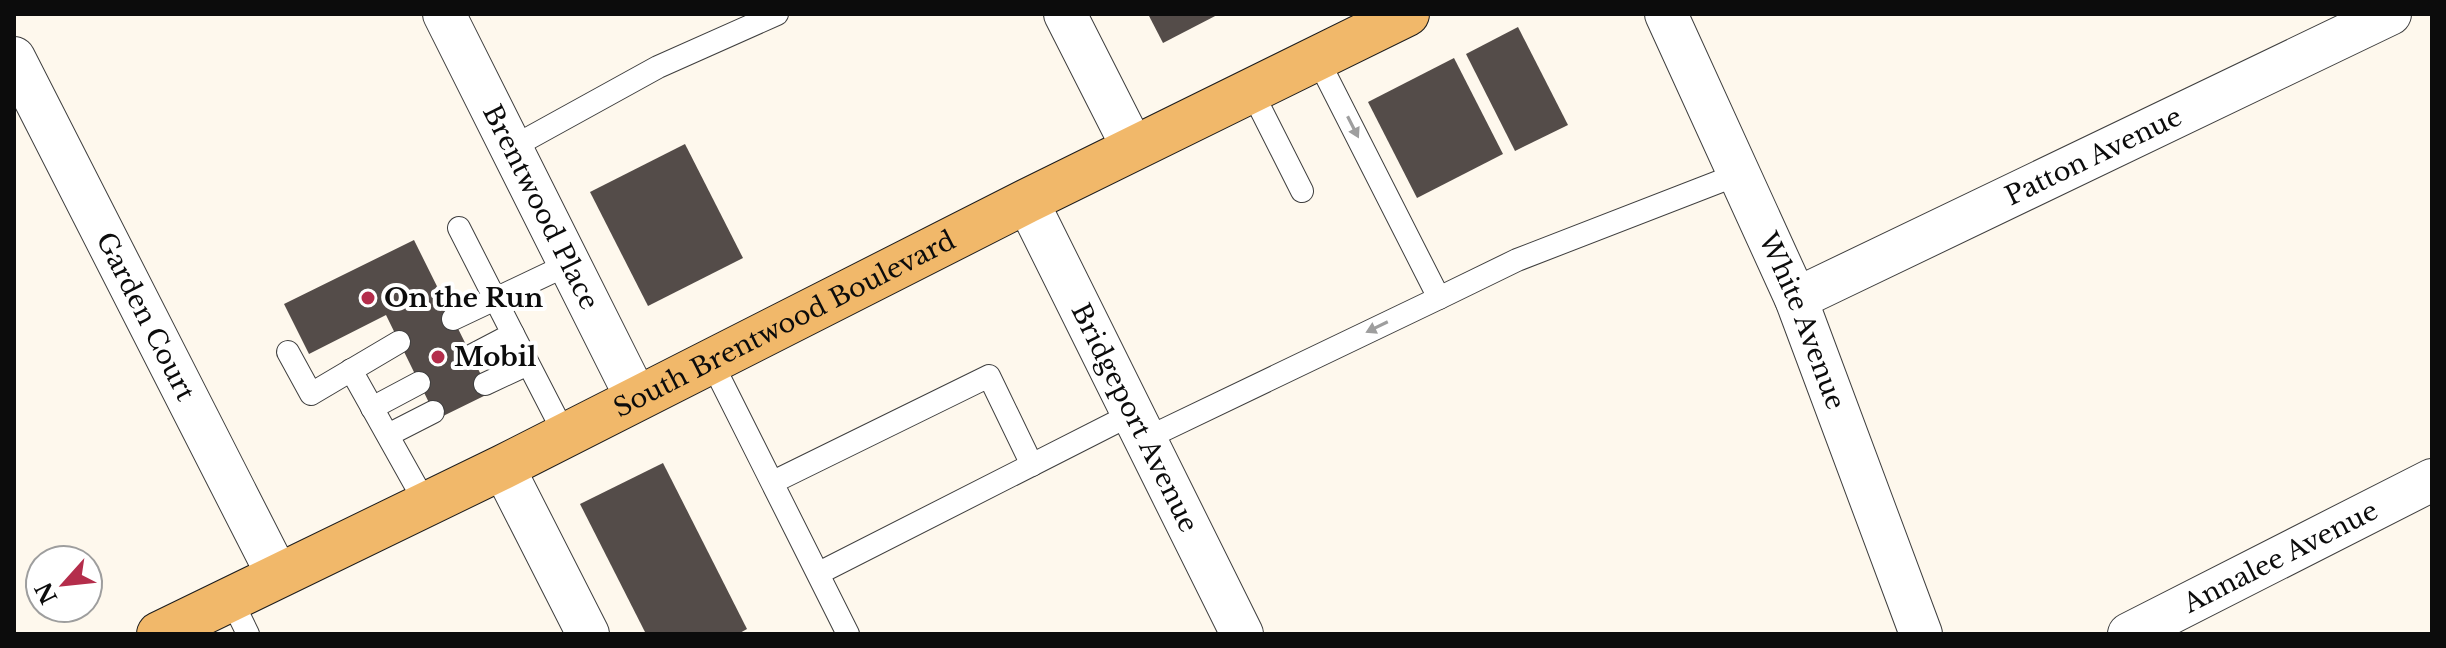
<svg xmlns="http://www.w3.org/2000/svg" width="2446" height="648" font-family="'Libre Baskerville',serif">
<rect width="100%" height="100%" fill="#fef8ed"/>
<!-- building -->
<g fill="#544c49">
<polygon points="1148,14 1219,14 1163,43"/>
<polygon points="1518,27 1568,125 1515,151 1466,54"/>
<polygon points="1454,58 1503,154 1417,198 1368,102"/>
<polygon points="685,144 743,258 648,306 590,192"/>
<polygon points="414,240 490,393 437,419 386,315 309,354 284,304"/>
<polygon points="663,463 747,629 738,634 646,634 580,504"/>
</g>
<g fill="none" stroke-linecap="round" stroke-linejoin="round">
<!-- service casing -->
<g stroke="#3f3f3f" stroke-width="24">
<g id="service">
<polyline points="1251,90 1302,191"/>
<polyline points="511,148 658,67 777,14"/>
<polyline points="459,228 513,334 471,356"/>
<polyline points="1439,298 1517,260 1739,174"/>
<polyline points="453,319 569,264"/>
<polyline points="513,334 565,435"/>
<polyline points="288,352 311,394 399,342"/>
<polyline points="711,361 848,634"/>
<polyline points="351,370 426,504"/>
<polyline points="485,384 528,364"/>
<polyline points="372,408 419,383"/>
<polyline points="388,435 433,412"/>
<polyline points="1145,439 1439,298 1317,58"/>
<polyline points="773,482 989,376 1032,465"/>
<polyline points="819,573 1132,414"/>
<polyline points="231,599 248,634"/>
</g>
</g>
<!-- minor casing -->
<g stroke="#3f3f3f" stroke-width="44">
<g id="minor">
<path id="s1" d="M444,14l193,385"/>
<polyline points="1065,14 1133,148"/>
<path id="s2" d="M1666,14l130,285 125,335"/>
<path id="s3" d="M14,58l264,518"/>
<path id="s4" d="M1027,201l215,433"/>
<path id="s5" d="M1796,299l594,-285"/>
<polyline points="503,467 588,634"/>
<path id="s6" d="M2129,634l303,-154"/>
</g>
</g>
<!-- primary casing -->
<g stroke="#1d1d1d" stroke-width="46">
<g id="primary">
<path id="s7" d="M159,634l344,-167 524,-266 380,-187"/>
</g>
</g>
<!-- service -->
<use href="#service" stroke="#fff" stroke-width="22"/>
<!-- minor -->
<use href="#minor" stroke="#fff" stroke-width="42"/>
<!-- primary -->
<use href="#primary" stroke="#f1b86a" stroke-width="44"/>
</g>
<!-- one-way arrows -->
<defs><path id="oneway-solid" d="M-6-.8H1V-3.2L6.5 0L1 3.2V.8H-6Z" transform="scale(2)"/></defs>
<g fill="#9e9e9e">
<use href="#oneway-solid" transform="translate(1353 127) rotate(63)"/>
<use href="#oneway-solid" transform="translate(1377 327) rotate(154)"/>
</g>
<!-- markers -->
<g fill="#b42d4b" stroke="#fff" stroke-width="3">
<circle cx="368" cy="298" r="8"/>
<circle cx="438" cy="357" r="8"/>
</g>
<g text-anchor="middle" dominant-baseline="central" stroke-width="8" stroke-linejoin="round" paint-order="stroke">
<!-- street labels -->
<g font-size="26" fill="#0c0c0c" stroke="#fff">
<text stroke="none"><textPath href="#s5" startOffset="330">Patton Avenue</textPath></text>
<text stroke="none"><textPath href="#s1" startOffset="216">Brentwood Place</textPath></text>
<text stroke="none"><textPath href="#s3" startOffset="290">Garden Court</textPath></text>
<text stroke="none"><textPath href="#s2" startOffset="336">White Avenue</textPath></text>
<text stroke="none"><textPath href="#s7" startOffset="698">South Brentwood Boulevard</textPath></text>
<text stroke="none"><textPath href="#s4" startOffset="242">Bridgeport Avenue</textPath></text>
<text stroke="none"><textPath href="#s6" startOffset="170">Annalee Avenue</textPath></text>
</g>
<!-- poi labels -->
<g font-size="26" font-weight="bold" fill="#0c0c0c" stroke="#fff" text-anchor="start">
<text x="384" y="298">On the Run</text>
<text x="454" y="357">Mobil</text>
</g>
</g>
<!-- border -->
<rect width="2446" height="648" fill="none" stroke="#0c0c0c" stroke-width="32"/>
<!-- north arrow -->
<g transform="translate(64 584) rotate(243)"><circle r="38" fill="#ffffff" stroke="#9e9e9e" stroke-width="2"/>
<path d="M0-6L14 30L0 20L-14 30Z" fill="#b42d4b"/>
<text y="-12" font-size="22" font-weight="bold" text-anchor="middle" fill="#0c0c0c">N</text>
</g>
</svg>
